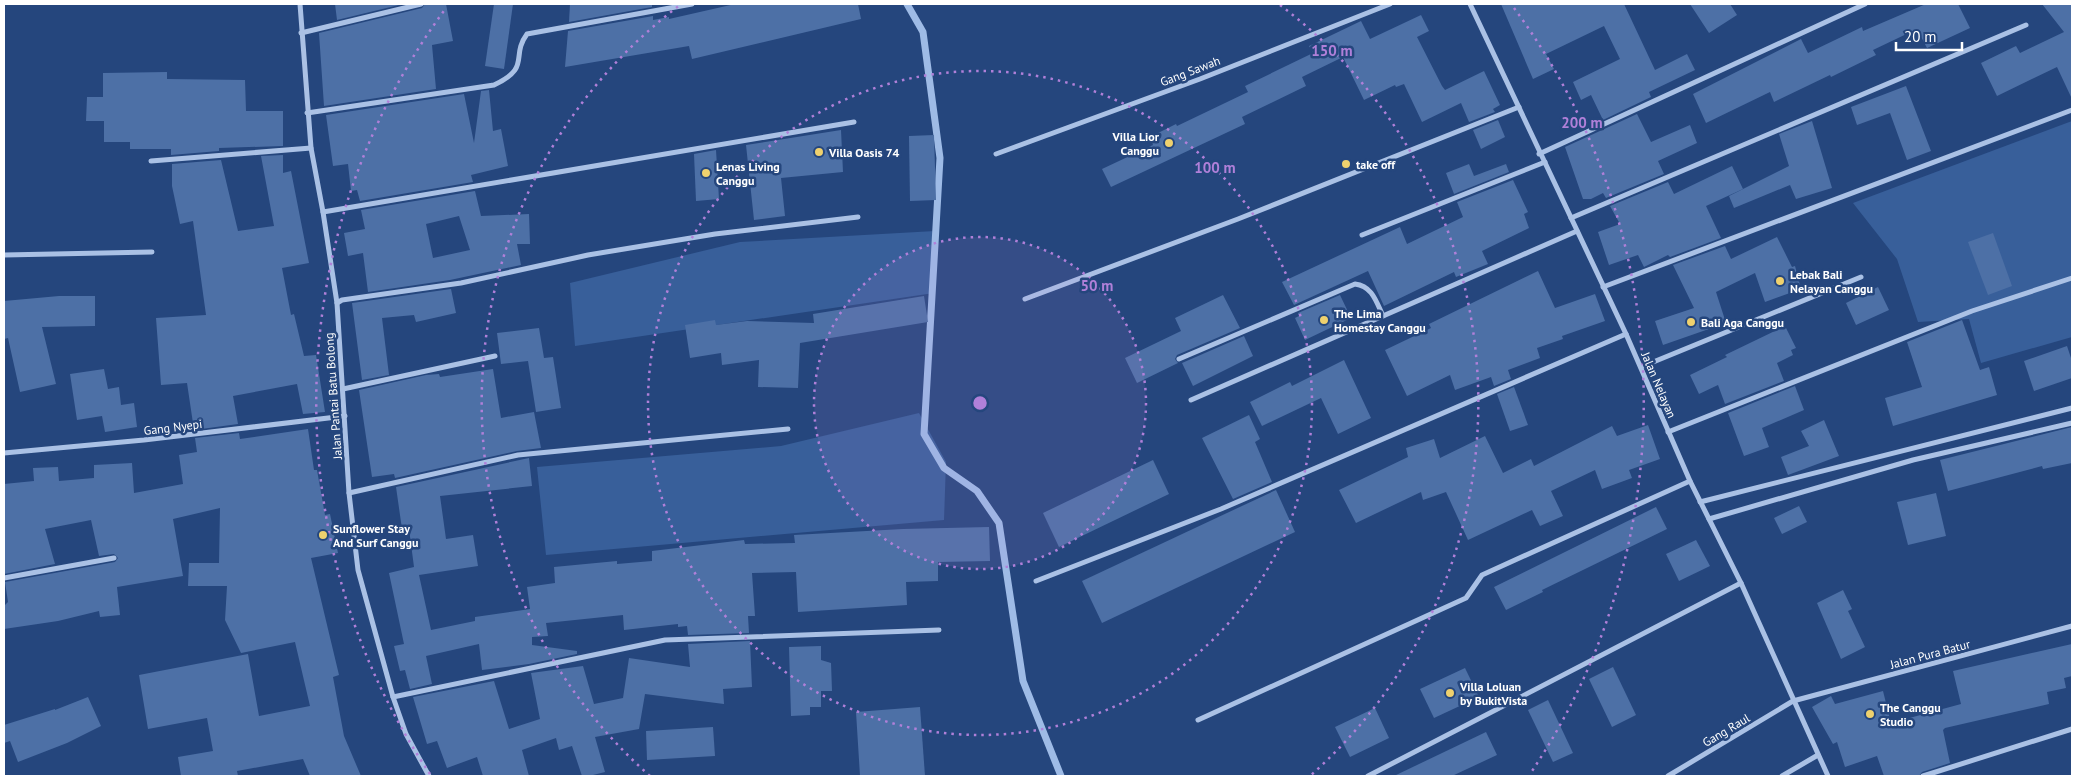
<svg xmlns="http://www.w3.org/2000/svg" width="2076" height="780" font-family="'PT Sans',sans-serif">
<rect width="100%" height="100%" fill="#25467d"/>
<!-- green -->
<g fill="#385f9a">
<polygon points="2072,121 2072,337 1981,363 1969,319 1918,322 1897,259 1853,203"/>
<polygon points="935,231 934,293 575,346 570,283 740,242"/>
<polygon points="919,413 946,462 944,520 546,555 537,467 781,446"/>
</g>
<g fill="none" stroke-linecap="round" stroke-linejoin="round">
<!-- stream -->
<polyline stroke="#9ebbe6" stroke-width="7" points="907,4 923,32 940,158 924,434 944,468 977,491 999,523 1023,681 1061,776"/>
</g>
<!-- building -->
<g fill="#4d70a6" fill-rule="evenodd">
<polygon points="335,4 403,4 337,20"/>
<polygon points="425,4 446,4 453,41 432,45 436,89 324,106 319,33 422,8"/>
<polygon points="494,4 513,4 504,69 485,66"/>
<polygon points="570,4 652,4 652,7 569,22"/>
<polygon points="735,4 858,4 861,19 692,59 689,46 565,67 568,31 653,16 653,20 669,17 669,19"/>
<polygon points="1501,4 1624,4 1655,70 1687,54 1695,70 1649,92 1651,97 1603,120 1591,95 1581,100 1573,82 1620,59 1604,26 1546,54 1554,69 1533,79"/>
<polygon points="1690,4 1730,4 1737,15 1709,33"/>
<polygon points="1926,4 1958,4 1970,28 1927,48 1917,29 1873,50 1876,55 1831,77 1830,75 1774,102 1770,92 1706,123 1693,94 1801,39 1808,53 1862,27 1863,31"/>
<polygon points="2042,4 2072,4 2072,99 2057,67 1997,96 1981,63 2016,46 2020,53 2064,32"/>
<polygon points="1421,15 1429,31 1417,37 1442,86 1445,90 1484,71 1500,105 1493,109 1495,112 1469,122 1461,103 1422,122 1404,84 1396,87 1395,85 1364,100 1343,57 1302,77 1306,86 1242,117 1245,124 1111,187 1102,169 1153,145 1150,137 1176,124 1177,126 1248,92 1245,86 1313,53 1309,46 1361,21 1370,39"/>
<polygon points="167,72 167,79 245,80 246,111 283,111 283,146 219,148 219,151 171,155 171,149 130,149 130,142 104,142 104,121 86,121 87,97 103,97 103,73"/>
<polygon points="1906,86 1931,151 1907,160 1890,113 1857,125 1851,107"/>
<polygon points="489,90 493,131 501,129 508,166 471,175 473,182 360,201 357,190 351,191 348,164 333,166 326,115 464,94 474,143 481,91"/>
<polygon points="1637,114 1651,142 1690,125 1697,143 1658,161 1664,174 1606,198 1603,193 1591,199 1583,199 1565,147"/>
<polygon points="1498,120 1505,137 1481,149 1473,130"/>
<polygon points="1812,121 1832,188 1796,199 1790,185 1734,208 1729,196 1789,166 1779,134"/>
<polygon points="841,130 843,172 781,178 785,216 754,220 746,145"/>
<polygon points="934,135 936,200 910,201 909,136"/>
<polygon points="716,150 719,199 696,201 694,154"/>
<polygon points="283,155 283,173 291,171 309,263 282,268 291,315 294,314 304,356 316,355 325,412 303,414 297,384 233,396 238,424 194,430 187,383 161,385 156,318 206,315 193,221 180,224 172,186 172,164 221,160 238,231 274,226 261,156"/>
<polygon points="1469,164 1474,176 1506,164 1509,172 1454,194 1446,173"/>
<polygon points="1732,166 1743,189 1706,206 1721,238 1670,257 1668,255 1644,267 1638,255 1609,265 1598,232 1620,224 1610,206 1668,182 1674,194"/>
<polygon points="1513,180 1528,212 1524,214 1529,228 1482,251 1488,264 1456,277 1454,272 1384,306 1368,271 1294,305 1282,282 1400,227 1407,244 1463,217 1457,202"/>
<path d="M475,191l6,25 48,-2 1,30h-13l4,21 -71,15 -82,12 -5,-39 -15,3 -4,-23 21,-4 -4,-19zM459,216l11,34 -37,8 -7,-34z"/>
<polygon points="1993,233 2012,286 1988,295 1968,242"/>
<polygon points="1777,237 1792,267 1795,266 1801,289 1765,302 1755,273 1716,292 1726,323 1663,345 1655,321 1694,308 1673,265 1725,246 1731,259"/>
<polygon points="1538,271 1555,308 1595,294 1605,321 1562,336 1563,339 1537,348 1540,358 1508,370 1511,379 1494,386 1491,377 1455,390 1450,375 1407,396 1385,350 1431,328 1429,324"/>
<polygon points="1878,287 1889,310 1856,325 1846,303"/>
<polygon points="451,289 456,313 416,322 414,315 382,318 389,375 362,380 352,303"/>
<polygon points="1223,295 1240,328 1177,355 1175,359 1178,363 1137,383 1125,358 1181,331 1175,318"/>
<polygon points="1340,295 1351,318 1305,340 1295,318 1299,316 1298,313"/>
<polygon points="59,296 95,296 95,326 42,327 56,384 20,392 8,338 4,339 4,301"/>
<polygon points="924,296 928,322 800,343 798,388 758,387 759,360 722,365 721,353 690,358 685,325 715,320 716,325 747,321 814,323 813,314"/>
<polygon points="1962,320 1980,370 1989,367 1997,395 1893,426 1885,398 1922,387 1907,342"/>
<polygon points="1785,326 1796,348 1791,350 1793,355 1777,363 1784,381 1725,404 1718,385 1699,394 1690,375 1727,357 1725,355"/>
<polygon points="539,328 544,358 553,357 561,408 536,412 528,361 501,364 497,333"/>
<polygon points="1244,336 1253,356 1193,386 1182,363"/>
<polygon points="2067,346 2072,361 2072,378 2034,391 2024,361"/>
<polygon points="1344,360 1371,418 1338,434 1321,398 1262,426 1250,402 1290,382 1292,386"/>
<polygon points="104,369 108,389 119,387 121,405 134,403 137,427 105,432 102,416 77,420 70,374"/>
<polygon points="493,369 501,418 534,412 541,448 517,451 395,478 394,474 372,477 359,390 426,375 439,374 440,377"/>
<polygon points="1795,386 1804,410 1762,428 1769,447 1744,456 1728,413"/>
<polygon points="1514,387 1528,425 1510,431 1497,394"/>
<polygon points="1249,415 1260,439 1255,442 1272,482 1233,499 1202,438"/>
<polygon points="1824,420 1839,456 1788,475 1781,457 1809,446 1801,431"/>
<polygon points="1648,425 1660,459 1629,470 1632,478 1602,489 1595,470 1551,491 1563,516 1540,526 1532,510 1468,540 1446,492 1423,500 1421,492 1356,523 1339,490 1408,457 1406,448 1434,439 1440,458 1485,436 1503,473 1531,459 1534,466 1612,426 1617,436"/>
<polygon points="2072,427 2072,463 2043,469 2042,466 1948,491 1940,460"/>
<polygon points="308,429 314,470 317,470 325,515 330,514 338,553 311,558 339,675 333,677 344,736 361,776 310,776 303,759 237,771 238,776 181,776 178,757 213,751 207,718 148,729 139,675 248,654 259,716 310,706 295,642 241,653 225,620 227,586 188,586 189,563 219,563 220,508 173,519 183,576 117,587 120,615 100,617 99,611 58,621 4,629 4,606 8,602 5,582 115,562 118,558 114,554 99,556 91,520 45,529 55,564 4,574 4,484 34,481 33,468 58,467 59,481 94,478 94,465 132,463 134,493 183,484 179,455 197,452 195,438 239,433 240,439"/>
<polygon points="529,458 532,486 440,496 446,539 473,535 478,566 419,575 431,630 475,621 475,617 530,609 527,587 555,583 554,567 617,561 617,564 652,561 652,551 744,540 745,544 795,543 794,535 903,529 989,527 990,561 938,562 938,581 906,582 907,605 798,612 796,572 752,573 755,616 748,616 749,633 688,635 687,626 678,627 678,624 624,630 623,615 546,623 548,636 532,637 532,645 577,651 577,654 529,664 482,670 479,644 426,656 432,684 410,689 405,670 400,671 394,646 404,644 389,573 414,567 409,529 402,529 396,487"/>
<polygon points="1153,460 1169,494 1059,547 1043,513"/>
<polygon points="1276,490 1295,532 1102,623 1082,581"/>
<polygon points="1936,493 1946,536 1908,545 1897,502"/>
<polygon points="1799,506 1807,522 1782,534 1774,518"/>
<polygon points="1656,507 1667,529 1542,590 1543,592 1506,610 1494,587"/>
<polygon points="1696,540 1710,566 1679,581 1666,554"/>
<polygon points="1843,590 1852,609 1848,611 1865,647 1841,659 1817,603"/>
<polygon points="750,641 752,687 723,689 724,704 645,694 639,729 595,737 605,772 589,776 582,776 572,746 559,750 556,738 522,750 529,776 483,776 477,757 447,768 437,741 427,744 413,697 494,681 509,729 540,719 531,673 583,666 594,704 623,698 629,658 690,667 688,644"/>
<polygon points="2072,644 2072,676 2064,678 2066,688 2047,692 2049,704 1945,728 1943,730 1950,763 1922,772 1919,776 1884,776 1877,756 1845,767 1837,742 1833,744 1812,707 1831,696 1835,704 1883,691 1891,723 1961,704 1953,671"/>
<polygon points="821,646 821,660 831,663 832,691 821,691 821,707 810,707 810,715 791,716 789,647"/>
<polygon points="1613,667 1636,715 1612,727 1589,679"/>
<polygon points="1465,668 1479,697 1434,718 1420,689"/>
<polygon points="88,697 101,726 67,743 18,762 10,741 4,743 4,725 55,709 55,710"/>
<polygon points="1548,700 1573,753 1553,762 1528,710"/>
<polygon points="920,707 925,776 860,776 856,712"/>
<polygon points="1375,708 1389,738 1350,757 1335,727"/>
<polygon points="713,727 715,756 647,760 646,731"/>
<polygon points="1486,732 1497,755 1452,776 1394,776"/>
</g>
<g fill="none" stroke-linecap="round" stroke-linejoin="round">
<!-- street -->
<g stroke="#aac1e5" stroke-width="5">
<polyline points="300,4 311,148 323,212 337,303 349,493 358,570 393,697 406,734 429,776"/>
<polyline points="1470,4 1626,334 1690,481 1741,583 1828,776"/>
<polyline points="301,33 421,4"/>
<path d="M307,113l187,-28c38,-18 16,-28 33,-51l165,-30"/>
<polyline points="996,154 1200,79 1390,4"/>
<polyline points="1539,154 1865,4"/>
<polyline points="151,161 311,148"/>
<polyline points="323,212 854,122"/>
<polyline points="1571,218 2026,25"/>
<polyline points="1362,235 1545,162"/>
<polyline points="4,255 152,252"/>
<polyline points="1603,287 2072,110"/>
<polyline points="1025,299 1238,219 1519,107"/>
<polyline points="337,303 342,300 461,283 588,255 715,234 858,217"/>
<path d="M1179,359l176,-75c17,2 21,17 28,32"/>
<polyline points="1641,367 1861,277"/>
<polyline points="343,389 495,356"/>
<polyline points="1191,400 1577,231"/>
<polyline points="1668,432 1972,311 2072,278"/>
<polyline points="4,453 144,440 345,416"/>
<polyline points="349,493 518,455 788,429"/>
<polyline points="1700,502 2072,408"/>
<polyline points="1709,519 1913,460 2072,423"/>
<polyline points="4,578 114,558"/>
<polyline points="1036,581 1221,509 1626,334"/>
<polyline points="393,697 665,640 939,630"/>
<polyline points="1198,720 1466,598 1482,575 1690,481"/>
<polyline points="1368,776 1741,583"/>
<polyline points="1668,776 1793,701 2072,626"/>
<polyline points="1782,776 1818,755"/>
<polyline points="1923,776 2072,729"/>
</g>
</g>
<!-- distance rings -->
<circle cx="980" cy="403" r="166" fill="#b080d9" fill-opacity=".12"/>
<g fill="none" stroke="#b080d9" stroke-width="2.5" stroke-dasharray="2.5 5">
<circle cx="980" cy="403" r="166"/>
<circle cx="980" cy="403" r="332"/>
<path d="M650 776A498 498 0 0 1 680 5M1280 5A498 498 0 0 1 1310 776"/>
<path d="M430 774A664 664 0 0 1 446 8M1514 8A664 664 0 0 1 1530 774"/>
</g>
<!-- markers -->
<g fill="#efd16e" stroke="#25467d" stroke-width="2">
<circle cx="1169" cy="143" r="5"/>
<circle cx="819" cy="152" r="5"/>
<circle cx="1346" cy="164" r="5"/>
<circle cx="706" cy="173" r="5"/>
<circle cx="1780" cy="281" r="5"/>
<circle cx="1324" cy="320" r="5"/>
<circle cx="1691" cy="322" r="5"/>
<circle cx="323" cy="535" r="5"/>
<circle cx="1450" cy="693" r="5"/>
<circle cx="1870" cy="714" r="5"/>
</g>
<g text-anchor="middle" dominant-baseline="central" stroke-width="5" stroke-linejoin="round" paint-order="stroke">
<!-- street labels -->
<g font-size="12" fill="#fff" stroke="#25467d">
<text transform="translate(1190 71) rotate(-21)">Gang Sawah</text>
<text transform="translate(1659 385) rotate(67)">Jalan Nelayan</text>
<text transform="translate(333 396) rotate(-94)">Jalan Pantai Batu Bolong</text>
<text transform="translate(173 427) rotate(-7)">Gang Nyepi</text>
<text transform="translate(1930 654) rotate(-15)">Jalan Pura Batur</text>
<text transform="translate(1726 730) rotate(-31)">Gang Raul</text>
</g>
<!-- poi labels -->
<g font-size="12" font-weight="bold" fill="#fff" stroke="#25467d" text-anchor="start">
<text x="1159" y="136" text-anchor="end">Villa Lior<tspan x="1159" dy="14">Canggu</tspan></text>
<text x="829" y="152">Villa Oasis 74</text>
<text x="1356" y="164">take off</text>
<text x="716" y="166">Lenas Living<tspan x="716" dy="14">Canggu</tspan></text>
<text x="1790" y="274">Lebak Bali<tspan x="1790" dy="14">Nelayan Canggu</tspan></text>
<text x="1334" y="313">The Lima<tspan x="1334" dy="14">Homestay Canggu</tspan></text>
<text x="1701" y="322">Bali Aga Canggu</text>
<text x="333" y="528">Sunflower Stay<tspan x="333" dy="14">And Surf Canggu</tspan></text>
<text x="1460" y="686">Villa Loluan<tspan x="1460" dy="14">by BukitVista</tspan></text>
<text x="1880" y="707">The Canggu<tspan x="1880" dy="14">Studio</tspan></text>
</g>
</g>
<circle cx="980" cy="403" r="8" fill="#b080d9" stroke="#25467d" stroke-width="2.5"/>
<g font-size="15" text-anchor="middle" font-weight="bold" fill="#b080d9" stroke="#25467d" stroke-width="5" stroke-linejoin="round" paint-order="stroke">
<text x="1332" y="56">150 m</text>
<text x="1582" y="128">200 m</text>
<text x="1215" y="173">100 m</text>
<text x="1097" y="291">50 m</text>
</g>
<!-- border -->
<rect width="2076" height="780" fill="none" stroke="#ffffff" stroke-width="10"/>
<!-- scale -->
<path d="M1896 42v8h66v-8" fill="none" stroke="#ffffff" stroke-width="2.5"/>
<text x="1904" y="42" font-size="15" fill="#ffffff" stroke="#25467d" stroke-width="4" paint-order="stroke">20 m</text>
</svg>
